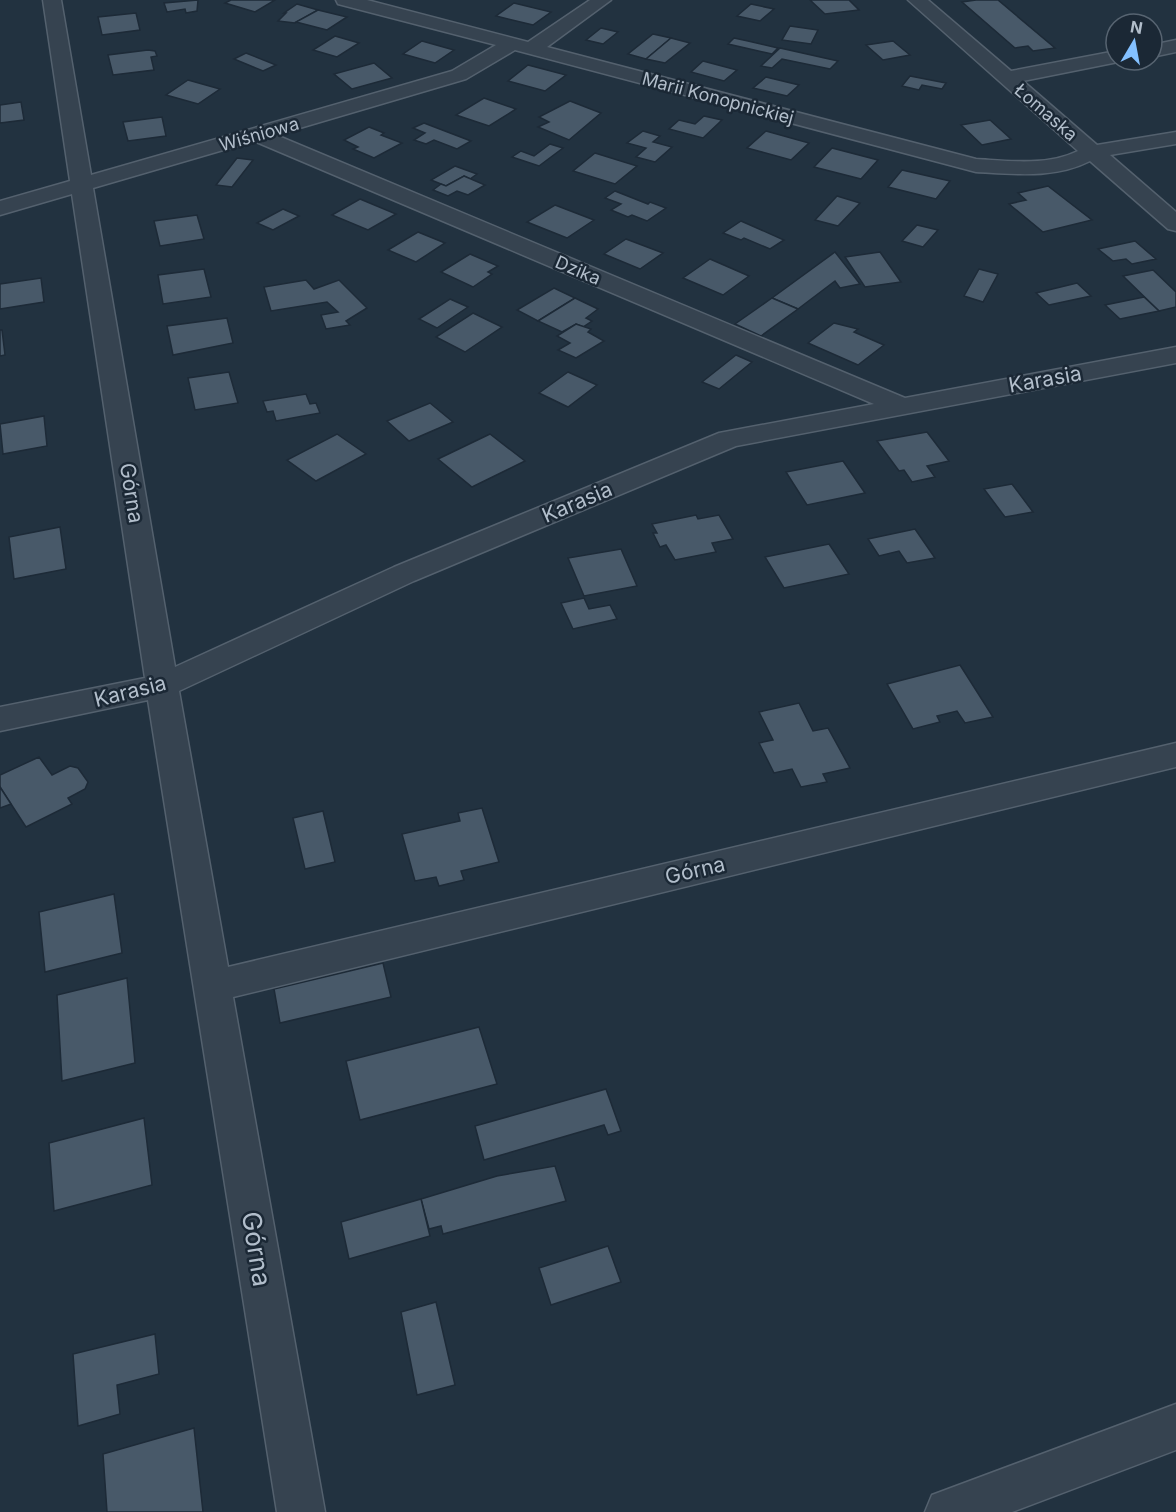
<svg xmlns="http://www.w3.org/2000/svg" width="1176" height="1512" font-family="Inter,sans-serif">
<rect width="100%" height="100%" fill="#223240"/>
<!-- building -->
<g fill="#485969" stroke="#1d2a37" stroke-width="1.5">
<polygon points="198,0 197,11 186,13 185,9 167,12 164,3"/>
<polygon points="231,0 275,0 255,12 225,3"/>
<polygon points="810,0 849,0 859,10 825,14"/>
<polygon points="976,0 998,0 1055,48 1033,51 1028,46 1015,48 962,2"/>
<polygon points="514,3 551,12 533,25 496,16"/>
<polygon points="297,4 318,10 295,23 278,21 286,13 284,13"/>
<polygon points="751,4 774,9 760,21 737,16"/>
<polygon points="318,10 347,17 327,30 296,22"/>
<polygon points="136,13 140,30 102,35 98,17"/>
<polygon points="790,26 818,30 811,44 782,40"/>
<polygon points="601,28 618,32 603,44 586,40"/>
<polygon points="653,34 671,38 646,59 628,54"/>
<polygon points="335,36 359,43 337,57 313,50"/>
<polygon points="671,38 690,43 665,63 646,59"/>
<polygon points="734,38 748,41 778,48 772,54 728,44"/>
<polygon points="422,41 454,50 435,63 403,54"/>
<polygon points="893,41 910,55 883,60 866,45"/>
<polygon points="780,48 838,61 830,69 782,59 772,68 761,66"/>
<polygon points="148,50 155,51 157,56 151,57 154,70 113,75 108,55"/>
<polygon points="246,53 276,65 263,71 234,59"/>
<polygon points="703,61 737,70 724,81 691,72"/>
<polygon points="374,63 392,78 352,89 334,74"/>
<polygon points="528,65 566,75 545,91 508,81"/>
<polygon points="910,76 946,83 942,89 922,85 919,90 902,86"/>
<polygon points="766,77 799,85 787,96 753,88"/>
<polygon points="188,80 220,89 198,104 166,95"/>
<polygon points="484,98 516,109 489,126 456,115"/>
<polygon points="570,101 601,113 569,140 538,127 549,122 539,117"/>
<polygon points="21,102 24,120 0,123 0,105"/>
<polygon points="704,116 722,120 703,138 669,129 679,120 695,124"/>
<polygon points="162,117 166,136 128,141 123,122"/>
<polygon points="990,120 1011,139 982,145 961,125"/>
<polygon points="424,123 471,141 457,149 434,140 426,144 414,140 425,133 413,128"/>
<polygon points="369,127 384,133 381,135 402,143 374,158 353,149 358,147 344,140"/>
<polygon points="643,131 660,136 653,142 672,147 655,162 636,157 646,148 627,143"/>
<polygon points="766,131 809,143 791,160 747,148"/>
<polygon points="550,144 563,148 539,166 512,157 521,151 534,156"/>
<polygon points="832,148 878,160 861,179 814,167"/>
<polygon points="595,153 637,166 615,184 573,171"/>
<polygon points="237,158 253,160 232,187 216,185"/>
<polygon points="455,166 477,174 470,179 464,176 446,186 431,180"/>
<polygon points="902,170 950,181 936,199 888,187"/>
<polygon points="464,176 485,185 468,195 457,191 448,196 433,190 441,184 446,186"/>
<polygon points="1048,186 1092,220 1043,232 1009,204 1026,200 1018,193"/>
<polygon points="615,191 648,204 650,202 666,208 647,221 632,215 628,217 611,210 621,204 605,198"/>
<polygon points="837,196 860,203 838,226 815,220"/>
<polygon points="360,199 396,214 368,230 332,215"/>
<polygon points="555,205 594,220 567,238 527,222"/>
<polygon points="283,209 299,216 273,230 257,223"/>
<polygon points="197,215 204,239 160,246 154,221"/>
<polygon points="741,221 784,240 770,249 744,238 741,240 723,233"/>
<polygon points="917,225 938,230 923,247 902,241"/>
<polygon points="418,232 445,243 416,262 388,250"/>
<polygon points="626,239 663,253 640,269 604,254"/>
<polygon points="1135,241 1156,259 1132,264 1126,259 1113,261 1098,249"/>
<polygon points="835,252 860,284 840,288 835,281 798,309 772,298"/>
<polygon points="880,252 901,282 865,287 845,257"/>
<polygon points="470,254 498,266 488,272 492,274 473,287 441,272"/>
<polygon points="710,259 749,276 723,295 683,278"/>
<polygon points="204,269 211,297 163,304 158,275"/>
<polygon points="979,269 998,274 983,302 964,296"/>
<polygon points="1153,270 1176,292 1176,307 1159,311 1123,276"/>
<polygon points="41,278 44,302 0,309 0,284"/>
<polygon points="306,280 314,289 339,280 367,308 346,321 350,325 326,329 321,315 338,312 327,302 271,311 264,287"/>
<polygon points="1077,283 1091,296 1049,305 1036,293"/>
<polygon points="554,288 575,298 538,321 517,310"/>
<polygon points="1144,297 1159,311 1120,319 1105,305"/>
<polygon points="575,298 598,309 586,318 592,321 583,327 576,324 562,332 538,321"/>
<polygon points="772,298 798,309 761,336 735,324"/>
<polygon points="450,299 468,307 437,328 419,319"/>
<polygon points="473,313 502,327 465,352 436,337"/>
<polygon points="227,318 233,343 173,355 167,326"/>
<polygon points="834,323 858,329 854,332 884,345 858,365 808,343"/>
<polygon points="576,324 591,329 588,332 604,341 576,358 558,350 570,343 557,336"/>
<polygon points="0,330 2,330 5,355 0,356"/>
<polygon points="736,355 752,362 719,389 702,382"/>
<polygon points="229,372 238,403 195,410 188,378"/>
<polygon points="568,372 597,385 568,407 539,393"/>
<polygon points="306,394 310,404 316,403 320,413 276,421 273,411 267,412 263,401"/>
<polygon points="430,403 453,422 409,441 387,421"/>
<polygon points="44,416 47,446 3,454 0,424"/>
<polygon points="927,432 949,461 927,466 935,477 912,482 904,470 899,471 877,441"/>
<polygon points="337,434 366,454 316,481 287,460"/>
<polygon points="490,434 525,461 472,487 438,459"/>
<polygon points="843,461 865,493 807,505 786,472"/>
<polygon points="1012,484 1033,512 1005,517 984,489"/>
<polygon points="696,515 698,519 719,515 733,539 712,543 716,552 675,560 666,545 660,547 653,533 657,533 652,524"/>
<polygon points="60,527 66,569 14,579 9,537"/>
<polygon points="915,529 935,558 907,563 899,551 879,556 868,539"/>
<polygon points="829,544 849,574 784,588 765,557"/>
<polygon points="621,549 637,586 584,596 568,558"/>
<polygon points="584,598 589,609 610,605 617,619 573,629 561,603"/>
<polygon points="960,665 993,717 965,723 957,711 937,716 940,722 913,729 887,684"/>
<polygon points="799,703 813,731 828,728 850,768 823,774 827,782 801,787 792,769 774,773 759,743 773,740 759,712"/>
<polygon points="39,757 52,775 70,766 78,768 88,782 85,789 68,798 72,804 26,827 0,787 0,775"/>
<polygon points="0,787 11,804 0,808"/>
<polygon points="482,808 499,862 461,871 464,880 439,886 436,877 415,881 402,834 460,821 458,813"/>
<polygon points="323,811 335,862 305,869 293,818"/>
<polygon points="114,894 122,953 45,972 39,912"/>
<polygon points="383,963 391,997 280,1023 274,989"/>
<polygon points="127,978 135,1063 62,1081 57,995"/>
<polygon points="479,1027 497,1084 360,1120 346,1061"/>
<polygon points="606,1089 621,1131 608,1135 604,1125 484,1160 475,1126"/>
<polygon points="144,1118 152,1185 54,1211 49,1143"/>
<polygon points="555,1166 566,1201 443,1234 441,1226 429,1229 421,1199 497,1176"/>
<polygon points="421,1199 430,1236 349,1259 341,1222"/>
<polygon points="608,1246 621,1282 551,1305 539,1268"/>
<polygon points="436,1302 455,1385 417,1395 401,1312"/>
<polygon points="155,1334 159,1374 117,1385 120,1414 78,1426 73,1354"/>
<polygon points="194,1428 203,1512 107,1512 103,1454"/>
</g>
<g fill="none" stroke-linecap="round" stroke-linejoin="round">
<!-- minor casing -->
<g stroke="#54616e" stroke-width="3">
<g id="minor">
<path d="M43,0h18l30,175 361,-104 44,-26 -158,-41 -2,-4h31l161,42 62,-42h21l-64,47 429,112c35,2 71,7 102,-8l-170,-151h20l83,71 105,-20v9l7,1 -100,20 74,64 79,-13v12l-66,11 66,57v19l-8,-2 -78,-68c-35,18 -75,13 -114,11l-461,-122 -49,29 -190,56 629,263 271,-51v16l-440,83 -322,135 -235,110 49,276 948,-224v24l-943,230 92,515h-48l-129,-812 -148,31v-24l145,-29 -73,-484 -72,21v-14l70,-20zM254,141l620,263 -155,29 -325,134 -219,100 -82,-479z"/>
<polygon points="1176,40 1176,52 1152,57 1152,45"/>
<polygon points="1176,1404 1176,1450 1012,1512 925,1512 932,1495"/>
</g>
</g>
<!-- minor -->
<use href="#minor" fill="#364350" fill-rule="evenodd"/>
</g>
<g text-anchor="middle" dominant-baseline="central" stroke-width="5" stroke-linejoin="round" paint-order="stroke">
<!-- far-street labels -->
<g font-size="18" fill="#b2becb" stroke="#1b2835">
<text transform="translate(718 98) rotate(15)">Marii Konopnickiej</text>
<text transform="translate(1046 112) rotate(41)">Łomaska</text>
<text transform="translate(259 134) rotate(-16)">Wiśniowa</text>
<text transform="translate(578 270) rotate(23)">Dzika</text>
</g>
<!-- street labels -->
<g font-size="21" fill="#b2becb" stroke="#1b2835">
<text transform="translate(1045 379) rotate(-10)">Karasia</text>
<text transform="translate(132 493) rotate(81)">Górna</text>
<text transform="translate(577 502) rotate(-23)">Karasia</text>
<text transform="translate(130 691) rotate(-14)">Karasia</text>
<text transform="translate(695 870) rotate(-13)">Górna</text>
</g>
<!-- near-street labels -->
<g font-size="26" fill="#b2becb" stroke="#1b2835">
<text transform="translate(257 1249) rotate(81)">Górna</text>
</g>
</g>
<!-- north arrow -->
<g transform="translate(1134 42) rotate(10)"><circle r="28" fill="#1b2835" stroke="#576471" stroke-width="1.5"/>
<path d="M0-4.5L10 22L0 15L-10 22Z" fill="#83c0ff"/>
<text y="-9" font-size="16" font-weight="bold" text-anchor="middle" fill="#b2becb">N</text>
</g>
</svg>
